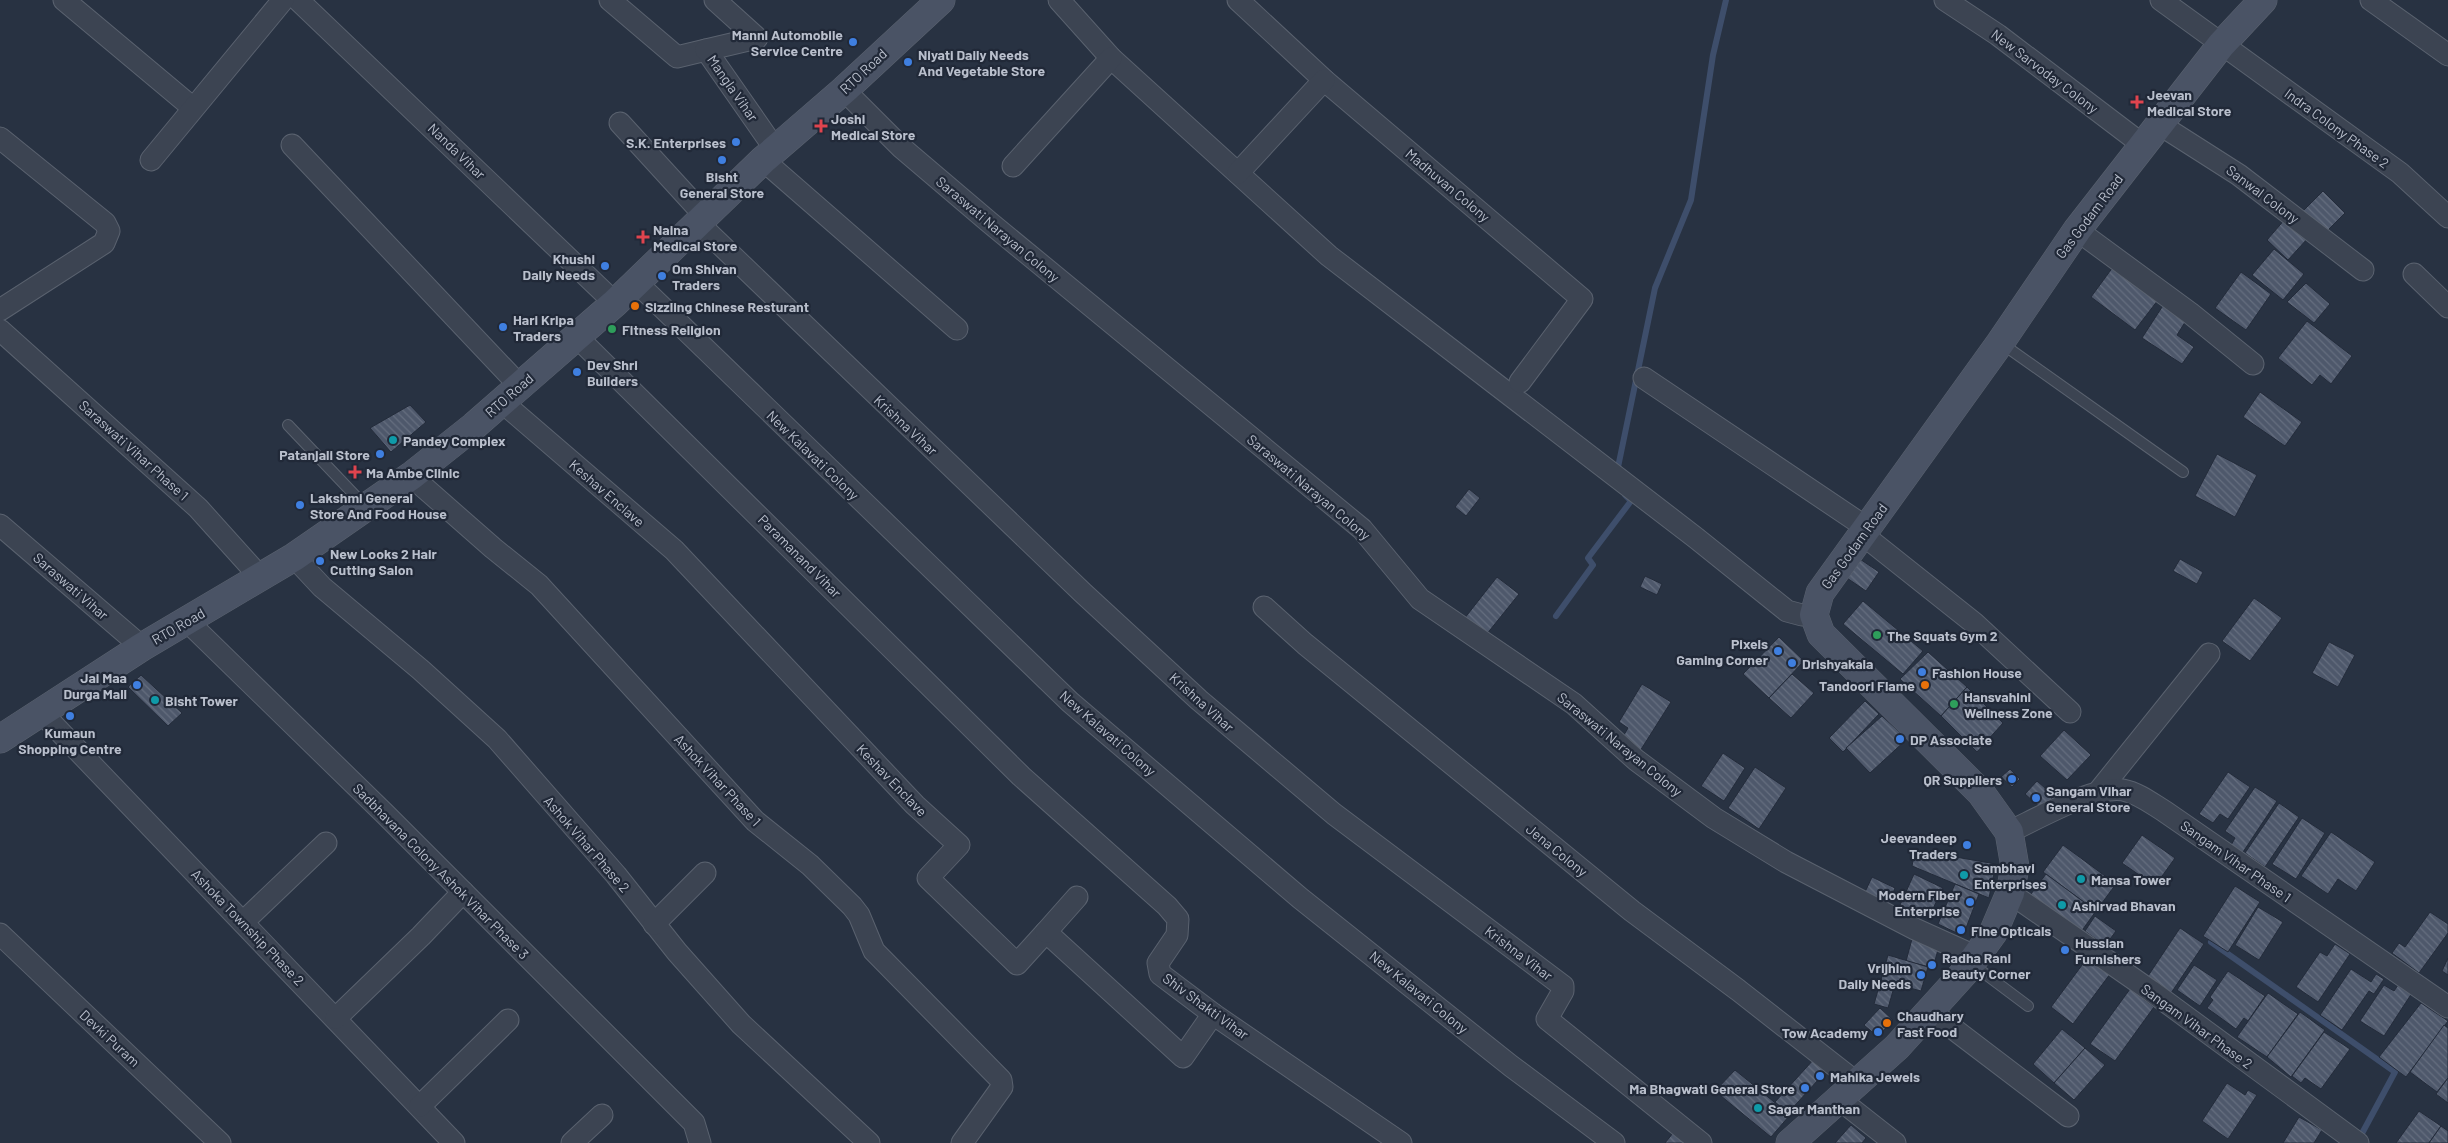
<svg xmlns="http://www.w3.org/2000/svg" width="2448" height="1143" font-family="Barlow,sans-serif">
<defs>
<pattern id="building-back-hatch" width="6" height="6" patternUnits="userSpaceOnUse" patternTransform="scale(1.25)"><rect width="6" height="6" fill="#4e586b"/><path d="M-1 5l2 2M0 0l6 6M5-1l2 2" fill="none" stroke="#656e7f"/></pattern>
</defs>
<rect width="100%" height="100%" fill="#283242"/>
<g fill="none" stroke-linecap="round" stroke-linejoin="round">
<!-- stream -->
<g stroke="#3e4e6b" stroke-width="6">
<polyline points="1617,472 1655,288 1691,200 1713,55 1726,0"/>
<polyline points="1556,616 1593,565 1588,558 1631,501 1625,495"/>
<polyline points="2211,942 2395,1072 2359,1139"/>
</g>
</g>
<!-- building -->
<g fill="url(#building-back-hatch)" stroke="#232b3a">
<polygon points="2323,191 2345,213 2322,236 2300,214"/>
<polygon points="2286,218 2308,238 2288,260 2267,240"/>
<polygon points="2274,249 2304,274 2283,300 2252,275"/>
<polygon points="2113,267 2158,300 2135,330 2091,297"/>
<polygon points="2241,272 2271,294 2246,330 2215,308"/>
<polygon points="2306,283 2330,304 2314,323 2287,302"/>
<polygon points="2164,304 2187,319 2177,335 2194,347 2182,364 2142,338"/>
<polygon points="2307,321 2352,356 2331,384 2320,375 2312,385 2278,358"/>
<polygon points="2260,392 2302,422 2285,446 2243,417"/>
<polygon points="410,405 426,422 391,452 370,428"/>
<polygon points="2217,454 2257,475 2235,517 2195,496"/>
<polygon points="1469,489 1480,498 1466,516 1455,507"/>
<polygon points="1857,557 1879,572 1866,591 1844,576"/>
<polygon points="2180,559 2203,572 2197,584 2173,571"/>
<polygon points="1645,576 1662,584 1657,595 1640,587"/>
<polygon points="1497,577 1519,594 1486,635 1464,619"/>
<polygon points="2254,598 2282,618 2250,661 2222,641"/>
<polygon points="1863,601 1923,651 1903,674 1843,624"/>
<polygon points="1779,637 1804,661 1769,698 1743,674"/>
<polygon points="2329,642 2355,655 2338,687 2312,673"/>
<polygon points="1928,652 1967,687 1941,716 1900,679"/>
<polygon points="1792,674 1814,693 1791,718 1769,698"/>
<polygon points="141,675 182,713 168,726 128,687"/>
<polygon points="1642,684 1671,702 1640,751 1621,740 1628,728 1619,722"/>
<polygon points="1967,687 2003,723 1977,752 1941,716"/>
<polygon points="1865,701 1879,714 1843,752 1829,738"/>
<polygon points="1882,716 1907,739 1870,773 1846,748"/>
<polygon points="2064,730 2091,755 2067,780 2040,756"/>
<polygon points="1723,753 1745,768 1724,801 1701,786"/>
<polygon points="1755,767 1786,788 1759,829 1728,808"/>
<polygon points="2010,769 2020,779 2012,787 2001,777"/>
<polygon points="2228,772 2250,787 2228,819 2220,814 2213,823 2199,814"/>
<polygon points="2037,781 2054,796 2042,809 2025,794"/>
<polygon points="2255,787 2277,801 2241,855 2230,847 2235,838 2225,831"/>
<polygon points="2279,803 2299,817 2265,867 2245,853"/>
<polygon points="2302,818 2325,833 2296,879 2272,864"/>
<polygon points="2331,832 2375,862 2356,891 2338,879 2328,894 2301,876"/>
<polygon points="2142,835 2175,858 2155,886 2122,863"/>
<polygon points="2063,845 2116,884 2096,911 2043,872"/>
<polygon points="1915,850 1996,864 1989,898 1912,866"/>
<polygon points="1914,874 1943,888 1928,919 1900,905"/>
<polygon points="2046,874 2096,911 2078,936 2028,898"/>
<polygon points="1872,877 1895,888 1889,903 1865,892"/>
<polygon points="1955,884 1979,894 1963,936 1938,924"/>
<polygon points="2235,886 2260,902 2228,952 2203,936"/>
<polygon points="2258,907 2283,922 2259,960 2235,945"/>
<polygon points="2430,912 2448,924 2448,933 2419,973 2392,953 2399,943 2405,947"/>
<polygon points="2095,916 2116,931 2105,946 2085,931"/>
<polygon points="2180,928 2204,944 2167,999 2152,989 2156,982 2148,976"/>
<polygon points="1912,939 1939,946 1933,968 1906,961"/>
<polygon points="2335,944 2350,954 2318,1002 2296,987 2320,952 2327,956"/>
<polygon points="1888,955 1928,967 1921,991 1895,984 1888,1008 1874,1004"/>
<polygon points="2088,957 2110,974 2073,1024 2051,1007"/>
<polygon points="2448,958 2448,975 2442,971"/>
<polygon points="2194,965 2217,980 2200,1006 2177,990"/>
<polygon points="2351,969 2371,982 2376,974 2384,979 2374,994 2369,991 2342,1030 2320,1015"/>
<polygon points="2228,971 2265,996 2248,1021 2244,1018 2236,1029 2207,1008 2213,1000 2210,997"/>
<polygon points="2384,985 2394,991 2398,985 2412,993 2384,1036 2360,1021"/>
<polygon points="2130,989 2154,1007 2115,1061 2090,1044"/>
<polygon points="2268,993 2298,1014 2267,1057 2237,1037"/>
<polygon points="2421,1003 2448,1021 2406,1077 2379,1057"/>
<polygon points="1880,1008 1893,1020 1878,1037 1864,1025"/>
<polygon points="2300,1012 2325,1030 2291,1077 2267,1057"/>
<polygon points="2444,1025 2448,1028 2448,1078 2437,1092 2410,1072"/>
<polygon points="2062,1029 2085,1048 2054,1083 2033,1064"/>
<polygon points="2324,1032 2350,1049 2321,1089 2305,1078 2301,1083 2292,1076"/>
<polygon points="2085,1048 2105,1065 2074,1100 2054,1083"/>
<polygon points="1815,1058 1828,1069 1788,1113 1775,1102"/>
<polygon points="1735,1070 1790,1115 1771,1137 1715,1091"/>
<polygon points="2448,1078 2448,1103 2436,1094"/>
<polygon points="2227,1083 2245,1095 2248,1090 2257,1095 2228,1139 2202,1121"/>
<polygon points="2419,1111 2441,1126 2429,1143 2396,1143"/>
<polygon points="2299,1117 2322,1130 2314,1143 2283,1143"/>
<polygon points="1851,1125 1866,1138 1862,1143 1835,1143"/>
<polygon points="2441,1126 2448,1131 2448,1143 2429,1143"/>
<polygon points="1677,1128 1695,1143 1665,1143"/>
</g>
<g fill="none" stroke-linecap="round" stroke-linejoin="round">
<!-- lane casing -->
<g stroke="#5a626f" stroke-width="12">
<g id="lane">
<polyline points="2001,343 2183,472"/>
<polyline points="288,425 365,506"/>
<polyline points="1972,964 2028,1006"/>
</g>
</g>
<!-- street casing -->
<g stroke="#5a626f" stroke-width="23">
<g id="street">
<polyline points="64,0 193,108"/>
<polyline points="298,0 615,303"/>
<polyline points="610,0 677,57 706,50 775,149"/>
<polyline points="1059,0 1111,58 1329,256 1696,538 1787,611 1802,615 1814,615"/>
<polyline points="1238,0 1324,80 1582,299 1520,382"/>
<polyline points="1945,0 1998,35 2143,145"/>
<polyline points="2161,0 2400,173 2448,217"/>
<polyline points="2371,0 2448,55"/>
<polyline points="706,50 757,38 715,0"/>
<polyline points="844,90 902,148 989,222 1362,529 1420,599 1574,704 1636,760 1714,818 1786,862 1915,929 1977,957"/>
<polyline points="620,123 705,216"/>
<polyline points="2159,124 2239,175 2363,270"/>
<polyline points="0,138 105,223 109,231 104,243 0,310"/>
<polyline points="292,145 520,386"/>
<polyline points="151,160 283,0"/>
<polyline points="763,160 957,329"/>
<polyline points="1013,166 1111,58"/>
<polyline points="1238,173 1324,80"/>
<polyline points="698,223 1083,593 1199,700 1334,814 1563,986 1563,991 1547,1019 1701,1143"/>
<polyline points="2077,230 2190,313 2253,364"/>
<polyline points="2414,274 2448,307"/>
<polyline points="636,282 1070,702 1300,898 1511,1066 1614,1143"/>
<polyline points="0,330 198,508 261,578"/>
<polyline points="577,337 1021,776 1167,906 1178,919 1177,935 1158,963 1160,974 1213,1014 1401,1143"/>
<polyline points="1644,378 1867,528"/>
<polyline points="502,402 674,550 915,805 959,845 928,878 1017,964 1046,932 1183,1057 1213,1014"/>
<polyline points="411,476 493,548 539,585 755,821 810,865 852,906 859,915 874,951 1001,1080 1002,1087 962,1143"/>
<polyline points="0,525 142,647"/>
<polyline points="1862,534 1974,623 2070,712"/>
<polyline points="294,557 322,587 421,670 497,739 616,875 677,952 741,1024 869,1143"/>
<polyline points="1264,607 1305,644 1632,911 1738,990 1857,1083"/>
<polyline points="187,621 385,814 694,1123 700,1143"/>
<polyline points="41,712 454,1143"/>
<polyline points="2099,791 2209,654"/>
<path d="M2009,832c26,-12 87,-47 114,-42 15,3 28,13 41,21l284,196"/>
<polyline points="2010,893 2151,991 2358,1143"/>
<polyline points="243,922 326,843"/>
<polyline points="654,924 705,873"/>
<polyline points="1046,932 1077,897"/>
<polyline points="0,934 220,1143"/>
<polyline points="1930,1011 2068,1116"/>
<polyline points="336,1018 421,936 463,892"/>
<polyline points="1839,1099 1895,1143"/>
<polyline points="420,1106 508,1020"/>
<polyline points="572,1143 602,1115"/>
</g>
</g>
<!-- secondary casing -->
<g stroke="#5a626f" stroke-width="29">
<g id="secondary">
<polyline points="0,739 142,647 294,557 411,476 474,426 615,303 763,160 844,90 941,0"/>
<polyline points="1790,1143 1897,1047 1964,973 1993,933 2010,893 2015,867 2009,832 1981,793 1821,634 1814,615 1820,593 2000,343 2077,230 2221,45 2263,0"/>
</g>
</g>
<!-- lane -->
<use href="#lane" stroke="#3c4452" stroke-width="10"/>
<!-- street -->
<use href="#street" stroke="#3c4452" stroke-width="21"/>
<!-- secondary -->
<use href="#secondary" stroke="#4a5365" stroke-width="28"/>
</g>
<!-- markers -->
<g fill="#3f7fe0" stroke="#212938" stroke-width="2">
<circle cx="853" cy="42" r="5"/>
<circle cx="908" cy="62" r="5"/>
<circle cx="736" cy="142" r="5"/>
<circle cx="722" cy="160" r="5"/>
<circle cx="605" cy="266" r="5"/>
<circle cx="662" cy="276" r="5"/>
<circle cx="503" cy="327" r="5"/>
<circle cx="577" cy="372" r="5"/>
<circle cx="380" cy="454" r="5"/>
<circle cx="300" cy="505" r="5"/>
<circle cx="320" cy="561" r="5"/>
<circle cx="1778" cy="651" r="5"/>
<circle cx="1792" cy="663" r="5"/>
<circle cx="1922" cy="672" r="5"/>
<circle cx="137" cy="685" r="5"/>
<circle cx="70" cy="716" r="5"/>
<circle cx="1900" cy="739" r="5"/>
<circle cx="2012" cy="779" r="5"/>
<circle cx="2036" cy="798" r="5"/>
<circle cx="1967" cy="845" r="5"/>
<circle cx="1970" cy="902" r="5"/>
<circle cx="1961" cy="930" r="5"/>
<circle cx="2065" cy="950" r="5"/>
<circle cx="1932" cy="965" r="5"/>
<circle cx="1921" cy="975" r="5"/>
<circle cx="1878" cy="1032" r="5"/>
<circle cx="1820" cy="1076" r="5"/>
<circle cx="1805" cy="1088" r="5"/>
</g>
<g fill="#e0444e" stroke="#212938" stroke-width="2">
<path d="M2134.5 94.5h5v5h5v5h-5v5h-5v-5h-5v-5h5z"/>
<path d="M818.5 118.5h5v5h5v5h-5v5h-5v-5h-5v-5h5z"/>
<path d="M640.5 229.5h5v5h5v5h-5v5h-5v-5h-5v-5h5z"/>
<path d="M352.5 464.5h5v5h5v5h-5v5h-5v-5h-5v-5h5z"/>
</g>
<g fill="#e8710a" stroke="#212938" stroke-width="2">
<circle cx="635" cy="306" r="5"/>
<circle cx="1925" cy="685" r="5"/>
<circle cx="1887" cy="1023" r="5"/>
</g>
<g fill="#2e9e5b" stroke="#212938" stroke-width="2">
<circle cx="612" cy="329" r="5"/>
<circle cx="1877" cy="635" r="5"/>
<circle cx="1954" cy="704" r="5"/>
</g>
<g fill="#0f9aa8" stroke="#212938" stroke-width="2">
<circle cx="393" cy="440" r="5"/>
<circle cx="155" cy="700" r="5"/>
<circle cx="1964" cy="875" r="5"/>
<circle cx="2081" cy="879" r="5"/>
<circle cx="2062" cy="905" r="5"/>
<circle cx="1758" cy="1108" r="5"/>
</g>
<g text-anchor="middle" dominant-baseline="central" stroke-width="4.5" stroke-linejoin="round" paint-order="stroke">
<!-- poi labels -->
<g font-size="14" font-weight="bold" fill="#b9bfcc" stroke="#212938" text-anchor="start">
<text x="843" y="34" text-anchor="end">Manni Automobile<tspan x="843" dy="16">Service Centre</tspan></text>
<text x="918" y="54">Niyati Daily Needs<tspan x="918" dy="16">And Vegetable Store</tspan></text>
<text x="2147" y="94">Jeevan<tspan x="2147" dy="16">Medical Store</tspan></text>
<text x="831" y="118">Joshi<tspan x="831" dy="16">Medical Store</tspan></text>
<text x="726" y="142" text-anchor="end">S.K. Enterprises</text>
<text x="722" y="176" text-anchor="middle">Bisht<tspan x="722" dy="16">General Store</tspan></text>
<text x="653" y="229">Naina<tspan x="653" dy="16">Medical Store</tspan></text>
<text x="595" y="258" text-anchor="end">Khushi<tspan x="595" dy="16">Daily Needs</tspan></text>
<text x="672" y="268">Om Shivan<tspan x="672" dy="16">Traders</tspan></text>
<text x="645" y="306">Sizzling Chinese Resturant</text>
<text x="513" y="319">Hari Kripa<tspan x="513" dy="16">Traders</tspan></text>
<text x="622" y="329">Fitness Religion</text>
<text x="587" y="364">Dev Shri<tspan x="587" dy="16">Builders</tspan></text>
<text x="403" y="440">Pandey Complex</text>
<text x="370" y="454" text-anchor="end">Patanjali Store</text>
<text x="366" y="472">Ma Ambe Clinic</text>
<text x="310" y="497">Lakshmi General<tspan x="310" dy="16">Store And Food House</tspan></text>
<text x="330" y="553">New Looks 2 Hair<tspan x="330" dy="16">Cutting Salon</tspan></text>
<text x="1887" y="635">The Squats Gym 2</text>
<text x="1768" y="643" text-anchor="end">Pixels<tspan x="1768" dy="16">Gaming Corner</tspan></text>
<text x="1802" y="663">Drishyakala</text>
<text x="1932" y="672">Fashion House</text>
<text x="127" y="677" text-anchor="end">Jai Maa<tspan x="127" dy="16">Durga Mall</tspan></text>
<text x="1915" y="685" text-anchor="end">Tandoori Flame</text>
<text x="1964" y="696">Hansvahini<tspan x="1964" dy="16">Wellness Zone</tspan></text>
<text x="165" y="700">Bisht Tower</text>
<text x="70" y="732" text-anchor="middle">Kumaun<tspan x="70" dy="16">Shopping Centre</tspan></text>
<text x="1910" y="739">DP Associate</text>
<text x="2002" y="779" text-anchor="end">QR Suppliers</text>
<text x="2046" y="790">Sangam Vihar<tspan x="2046" dy="16">General Store</tspan></text>
<text x="1957" y="837" text-anchor="end">Jeevandeep<tspan x="1957" dy="16">Traders</tspan></text>
<text x="1974" y="867">Sambhavi<tspan x="1974" dy="16">Enterprises</tspan></text>
<text x="2091" y="879">Mansa Tower</text>
<text x="1960" y="894" text-anchor="end">Modern Fiber<tspan x="1960" dy="16">Enterprise</tspan></text>
<text x="2072" y="905">Ashirvad Bhavan</text>
<text x="1971" y="930">Fine Opticals</text>
<text x="2075" y="942">Hussian<tspan x="2075" dy="16">Furnishers</tspan></text>
<text x="1942" y="957">Radha Rani<tspan x="1942" dy="16">Beauty Corner</tspan></text>
<text x="1911" y="967" text-anchor="end">Vrijhim<tspan x="1911" dy="16">Daily Needs</tspan></text>
<text x="1897" y="1015">Chaudhary<tspan x="1897" dy="16">Fast Food</tspan></text>
<text x="1868" y="1032" text-anchor="end">Tow Academy</text>
<text x="1830" y="1076">Mahika Jewels</text>
<text x="1795" y="1088" text-anchor="end">Ma Bhagwati General Store</text>
<text x="1768" y="1108">Sagar Manthan</text>
</g>
<!-- street labels -->
<g font-size="14" fill="#b9bfcc" stroke="#212938">
<text transform="translate(863 71) rotate(-43)">RTO Road</text>
<text transform="translate(2045 71) rotate(37)">New Sarvoday Colony</text>
<text transform="translate(733 88) rotate(55)">Mangla Vihar</text>
<text transform="translate(2337 128) rotate(36)">Indra Colony Phase 2</text>
<text transform="translate(457 151) rotate(44)">Nanda Vihar</text>
<text transform="translate(1448 185) rotate(40)">Madhuvan Colony</text>
<text transform="translate(2263 194) rotate(37)">Sanwal Colony</text>
<text transform="translate(2089 216) rotate(-53)">Gas Godam Road</text>
<text transform="translate(998 229) rotate(40)">Saraswati Narayan Colony</text>
<text transform="translate(509 395) rotate(-41)">RTO Road</text>
<text transform="translate(906 425) rotate(43)">Krishna Vihar</text>
<text transform="translate(134 450) rotate(42)">Saraswati Vihar Phase 1</text>
<text transform="translate(813 455) rotate(44)">New Kalavati Colony</text>
<text transform="translate(1309 487) rotate(40)">Saraswati Narayan Colony</text>
<text transform="translate(607 493) rotate(41)">Keshav Enclave</text>
<text transform="translate(1854 546) rotate(-54)">Gas Godam Road</text>
<text transform="translate(800 556) rotate(45)">Paramanand Vihar</text>
<text transform="translate(71 586) rotate(41)">Saraswati Vihar</text>
<text transform="translate(178 626) rotate(-30)">RTO Road</text>
<text transform="translate(1202 702) rotate(42)">Krishna Vihar</text>
<text transform="translate(1108 733) rotate(41)">New Kalavati Colony</text>
<text transform="translate(1620 744) rotate(39)">Saraswati Narayan Colony</text>
<text transform="translate(718 780) rotate(47)">Ashok Vihar Phase 1</text>
<text transform="translate(892 780) rotate(46)">Keshav Enclave</text>
<text transform="translate(587 844) rotate(49)">Ashok Vihar Phase 2</text>
<text transform="translate(1557 850) rotate(39)">Jena Colony</text>
<text transform="translate(2236 861) rotate(35)">Sangam Vihar Phase 1</text>
<text transform="translate(441 871) rotate(45)">Sadbhavana Colony Ashok Vihar Phase 3</text>
<text transform="translate(248 927) rotate(46)">Ashoka Township Phase 2</text>
<text transform="translate(1519 953) rotate(37)">Krishna Vihar</text>
<text transform="translate(1419 992) rotate(39)">New Kalavati Colony</text>
<text transform="translate(1206 1006) rotate(36)">Shiv Shakti Vihar</text>
<text transform="translate(2197 1026) rotate(36)">Sangam Vihar Phase 2</text>
<text transform="translate(110 1038) rotate(43)">Devki Puram</text>
</g>
</g>
</svg>
